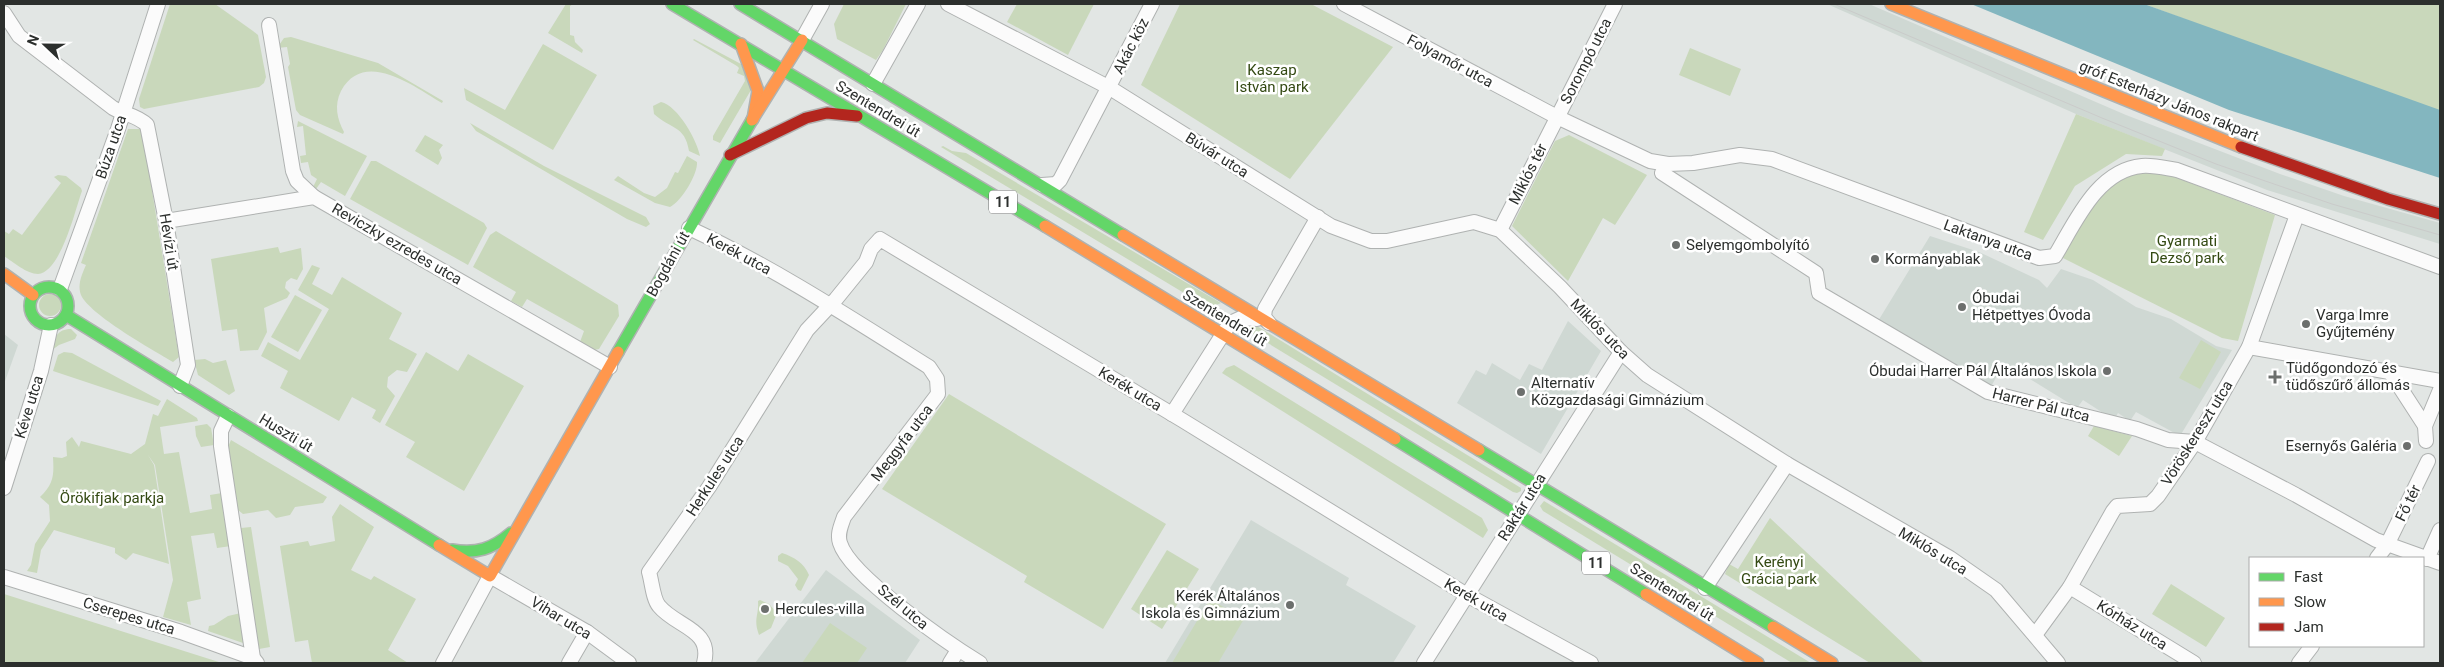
<svg xmlns="http://www.w3.org/2000/svg" width="2444" height="667" font-family="Roboto,sans-serif">
<rect width="100%" height="100%" fill="#e2e6e4"/>
<!-- built -->
<g fill="#cfd8d3">
<polygon points="1827,4 1869,4 2126,115 2280,174 2344,196 2440,223 2440,244 2267,190 2076,114"/>
<polygon points="1930,236 1979,252 2039,280 2047,288 2061,269 2093,280 2136,307 2171,319 2216,346 2232,350 2180,436 2136,412 2130,421 2118,413 2114,420 2083,400 2077,408 2004,363 1988,392 1875,326"/>
<polygon points="1568,321 1601,351 1541,454 1457,403 1476,370 1486,375 1492,363 1520,380 1529,364 1542,370"/>
<polygon points="4,334 18,345 4,384"/>
<polygon points="1251,520 1349,578 1346,585 1416,626 1393,663 1165,663"/>
<polygon points="826,570 920,640 905,663 755,663"/>
</g>
<!-- green -->
<g fill="#c9d8bb">
<polygon points="170,4 215,4 253,31 258,35 266,77 264,83 259,87 144,109 140,107 139,99"/>
<polygon points="566,4 573,4 570,6 570,35 574,36 575,42 583,50 582,53 548,33"/>
<polygon points="844,4 906,4 883,50 876,60 837,39 834,24"/>
<polygon points="1017,4 1094,4 1068,55 1007,22"/>
<polygon points="1180,4 1311,4 1393,47 1290,179 1141,85"/>
<polygon points="2144,4 2440,4 2440,114"/>
<path d="M291,37l87,26 65,38 -1,2c-27,-16 -78,-55 -101,-12 -7,14 -4,28 3,41l-1,2 -43,-19 -4,-5 -8,-43 2,-3 -3,-17 -10,1 7,-10z"/>
<polygon points="694,39 741,64 751,90 720,143 713,140 713,136 745,81 744,76 737,73 739,68 737,66 693,40"/>
<polygon points="543,44 597,75 553,150 466,100 464,88 505,110"/>
<polygon points="1690,48 1741,69 1730,96 1679,75"/>
<path d="M661,102c17,4 36,38 39,54l-11,-5c-4,-26 -19,-22 -35,-37l-1,-8z"/>
<polygon points="2076,114 2165,149 2162,156 2126,154 2075,186 2043,240 2024,232"/>
<polygon points="298,121 367,156 345,196 321,182 316,189 313,187 317,179 311,175 308,162 301,163 300,156 306,155 303,126 297,127"/>
<polygon points="470,123 544,166 646,217 650,224 646,227 627,219 476,131"/>
<path d="M128,129h14l37,228 -6,5c-20,-12 -83,-47 -92,-67 -4,-10 1,-21 5,-30l-5,-2z"/>
<polygon points="425,135 443,145 439,150 442,158 438,165 415,151"/>
<polygon points="1569,135 1647,175 1615,225 1603,218 1568,281 1512,226 1555,141"/>
<polygon points="943,146 952,151 966,153 1221,303 1209,308 941,147"/>
<path d="M687,156l10,6c1,12 -16,40 -27,45l-15,-4 -41,-23 4,-4 26,17 11,4 12,-9 8,-16 3,1z"/>
<polygon points="371,161 376,161 484,223 487,228 468,265 350,199"/>
<path d="M2143,171l29,5 103,39 -37,126 -16,-3 -163,-82c23,-35 41,-74 84,-85z"/>
<path d="M58,175l8,1 15,12 1,3c-7,19 -21,81 -44,83 -11,0 -25,-12 -34,-18v-25l5,3 4,-5 9,6 39,-52 -7,-6z"/>
<polygon points="496,231 618,305 619,316 599,349 594,350 580,342 584,331 527,299 522,307 511,301 516,292 473,267 490,235"/>
<polygon points="278,247 280,253 301,248 303,269 297,280 291,278 286,282 285,288 290,293 287,298 264,308 267,332 258,350 240,351 237,329 222,331 211,259"/>
<polygon points="312,265 320,268 312,284 332,295 342,277 402,313 389,339 417,354 407,372 397,370 388,377 387,387 395,396 380,423 372,418 376,410 352,397 339,421 280,388 288,371 261,356 268,342 300,360 329,309 298,290"/>
<circle cx="50" cy="305" r="11"/>
<polygon points="295,295 322,310 298,352 271,337"/>
<polygon points="1252,323 1521,488 1521,491 1517,493 1513,492 1243,328"/>
<path d="M71,329l6,6 -2,4 -16,6 -7,5c2,-12 5,-21 19,-21z"/>
<polygon points="2201,340 2221,352 2200,389 2179,378"/>
<polygon points="64,352 72,353 161,401 158,406 53,371 58,355"/>
<polygon points="426,352 458,371 468,354 524,386 464,491 406,457 415,442 385,425"/>
<polygon points="205,359 213,363 226,360 235,391 229,395 198,375 194,360"/>
<polygon points="1234,365 1482,518 1488,530 1483,538 1222,373 1226,368"/>
<polygon points="949,394 1166,524 1103,629 1024,582 1027,576 882,489"/>
<path d="M167,399l30,19 1,3 -38,6 4,27 15,-2 11,61 22,-4 -2,-14 12,-2 9,53 -14,2 -3,-15 -23,3 10,63 -14,3 4,23 -28,-8 10,-37 -18,-115 -7,-10 6,10 15,99 -36,-11 -7,7 -11,-7v-5l-61,-18 -13,20 -4,23 -10,-2 4,-6 4,-21 15,-23 -1,-16 -9,-8c14,-13 14,-22 13,-40l9,1 5,-2 -1,-14 6,-5 7,10 2,-6 50,13 14,-10 8,-30 5,2z"/>
<polygon points="207,424 211,428 214,445 201,447 196,436 195,426"/>
<polygon points="2094,426 2132,436 2119,456 2088,436"/>
<polygon points="231,440 327,497 323,503 295,507 290,515 276,518 268,510 243,514 238,510 228,447"/>
<polygon points="1544,501 1811,663 1792,663 1543,511 1540,506"/>
<polygon points="340,504 374,527 351,570 371,580 374,576 416,599 388,650 408,663 312,663 308,640 295,642 280,546 308,541 310,546 335,541 332,517"/>
<polygon points="1770,518 1924,663 1870,663 1725,574 1729,564 1738,569"/>
<polygon points="251,527 270,647 259,649 241,528"/>
<polygon points="1167,550 1199,569 1162,629 1131,609"/>
<path d="M782,553c12,4 22,10 27,22l-8,16 -3,-1 -3,-5 3,-6 -10,-13 -10,-5v-5z"/>
<polygon points="2171,584 2225,618 2206,647 2152,614"/>
<polygon points="4,594 222,663 4,663"/>
<polygon points="1210,599 1244,619 1218,663 1172,663"/>
<path d="M760,600l9,4 8,9 -6,15 -12,7c-6,-16 0,-19 -1,-34z"/>
<polygon points="241,613 246,635 243,643 208,631 209,626 214,625 228,616"/>
<polygon points="830,623 867,648 857,663 802,663"/>
</g>
<!-- water -->
<polygon fill="#83b6bf" points="1971,4 2144,4 2440,110 2440,178 2229,110"/>
<g fill="none" stroke-linecap="round" stroke-linejoin="round">
<!-- street casing -->
<g stroke="#afb2b1" stroke-width="16">
<g id="street">
<polyline points="948,4 1110,88 1331,226 1371,241 1387,241 1474,222 1500,230 1560,287 1621,352 1647,375 1787,464 1950,558 1996,590 2058,663"/>
<path d="M1344,4l213,113 93,44 18,3 25,-1 47,-8 32,4 267,99 16,-2c20,-33 42,-86 87,-90 11,-1 23,2 35,4l263,97"/>
<path d="M4,13l15,23 94,72c12,7 24,7 34,17l19,96 22,144 -8,21"/>
<polyline points="269,25 293,171 297,181 314,197"/>
<polyline points="802,40 822,4"/>
<polyline points="873,84 918,4"/>
<polyline points="1662,173 1816,273 1819,293 1988,392 2137,429 2168,440 2195,442 2296,495 2376,540 2440,563"/>
<polyline points="1042,185 1056,184 1060,180 1152,4"/>
<polyline points="166,221 314,197 610,367"/>
<path d="M689,228c84,39 162,90 240,139l8,12 1,15 -94,123c-3,9 -7,17 -4,26 10,33 109,101 140,120"/>
<polyline points="1500,230 1615,4"/>
<polyline points="60,289 118,129 158,4"/>
<polyline points="1269,323 1264,317 1265,309 1318,217"/>
<polyline points="2249,347 2440,381"/>
<polyline points="2390,372 2425,426"/>
<polyline points="1172,414 1230,323 1241,318 1257,319"/>
<polyline points="228,416 221,431 221,446 253,658 257,663"/>
<polyline points="2426,441 2425,426 2440,390"/>
<polyline points="4,488 41,371 51,325"/>
<polyline points="2377,558 2387,545 2428,461"/>
<polyline points="2427,559 2440,530"/>
<polyline points="4,577 181,632 253,658"/>
<polyline points="2070,587 2194,663"/>
<polyline points="1705,588 1787,464"/>
<polyline points="2035,635 2070,587 2113,511 2117,506 2150,504 2158,496 2195,442 2249,347 2297,215"/>
<polyline points="443,663 490,576 587,632 629,663"/>
<polyline points="569,663 587,632"/>
<path d="M704,663c9,-34 -28,-36 -45,-57 -6,-7 -7,-24 -10,-34l60,-85 98,-157 29,-31 30,-37 5,-13 9,-10 302,181 285,175 124,68"/>
<polyline points="950,663 958,650"/>
<polyline points="1424,663 1621,352"/>
<polyline points="2299,663 2312,646"/>
</g>
</g>
<!-- fast casing -->
<g stroke="#afb2b1" stroke-width="14">
<g id="fast">
<polyline points="672,4 1045,226"/>
<polyline points="740,4 1123,235"/>
<circle cx="49" cy="306" r="19"/>
<polyline points="66,315 439,545"/>
<polyline points="618,352 752,120"/>
<polyline points="1395,439 1646,594"/>
<polyline points="1479,450 1773,627"/>
<path d="M452,550c25,4 40,-1 59,-17"/>
</g>
</g>
<!-- slow casing -->
<g stroke="#afb2b1" stroke-width="14">
<g id="slow">
<polyline points="1891,4 2241,147"/>
<polyline points="741,44 758,91 753,119"/>
<polyline points="752,120 802,40"/>
<polyline points="1045,226 1395,439"/>
<polyline points="1123,235 1479,450"/>
<polyline points="4,274 33,295"/>
<polyline points="439,545 490,576 618,352"/>
<polyline points="1646,594 1758,663"/>
<polyline points="1773,627 1832,663"/>
</g>
</g>
<!-- jam casing -->
<g stroke="#afb2b1" stroke-width="14">
<g id="jam">
<polyline points="2241,147 2388,199 2440,214"/>
<polyline points="730,155 806,118 827,113 857,116"/>
</g>
</g>
<!-- street -->
<use href="#street" stroke="#fbfbfb" stroke-width="14"/>
<!-- fast -->
<use href="#fast" stroke="#63d668" stroke-width="11"/>
<!-- slow -->
<use href="#slow" stroke="#ff974d" stroke-width="11"/>
<!-- jam -->
<use href="#jam" stroke="#b3261e" stroke-width="11"/>
<!-- tram -->
<polyline stroke="#cacbca" stroke-width="1" points="1834,4 2102,118 2216,164 2332,204 2440,235"/>
</g>
<!-- markers -->
<g fill="#6c6f6d" stroke="#fff" stroke-width="2">
<circle cx="1676" cy="245" r="5"/>
<circle cx="1875" cy="259" r="5"/>
<circle cx="1962" cy="307" r="5"/>
<circle cx="2306" cy="324" r="5"/>
<circle cx="2107" cy="371" r="5"/>
<path d="M2272.5 369.5h5v5h5v5h-5v5h-5v-5h-5v-5h5z"/>
<circle cx="1521" cy="392" r="5"/>
<circle cx="2407" cy="446" r="5"/>
<circle cx="1290" cy="605" r="5"/>
<circle cx="765" cy="609" r="5"/>
</g>
<g text-anchor="middle" dominant-baseline="central" stroke-width="5" stroke-linejoin="round" paint-order="stroke">
<!-- shield labels -->
<g fill="#fff" stroke="#6b6d6c" stroke-width="1">
<rect x="989" y="190.5" width="28" height="23" rx="4"/>
<rect x="1582" y="551.5" width="28" height="23" rx="4"/>
</g>
<g font-size="14" font-weight="bold" fill="#2c2f2d">
<text x="1003" y="202">11</text>
<text x="1596" y="563">11</text>
</g>
<!-- street labels -->
<g font-size="15" fill="#2c2f2d" stroke="#fff">
<text transform="translate(1131 46) rotate(-63)">Akác köz</text>
<text transform="translate(1450 61) rotate(28)">Folyamőr utca</text>
<text transform="translate(1586 61) rotate(-63)">Sorompó utca</text>
<text transform="translate(2169 101) rotate(22)">gróf Esterházy János rakpart</text>
<text transform="translate(878 109) rotate(31)">Szentendrei út</text>
<text transform="translate(111 147) rotate(-71)">Búza utca</text>
<text transform="translate(1217 155) rotate(32)">Búvár utca</text>
<text transform="translate(1528 174) rotate(-63)">Miklós tér</text>
<text transform="translate(1988 240) rotate(20)">Laktanya utca</text>
<text transform="translate(169 242) rotate(81)">Hévízi út</text>
<text transform="translate(397 244) rotate(30)">Reviczky ezredes utca</text>
<text transform="translate(739 254) rotate(28)">Kerék utca</text>
<text transform="translate(668 264) rotate(-61)">Bogdáni út</text>
<text transform="translate(1225 318) rotate(31)">Szentendrei út</text>
<text transform="translate(1600 329) rotate(46)">Miklós utca</text>
<text transform="translate(1130 389) rotate(31)">Kerék utca</text>
<text transform="translate(2041 405) rotate(14)">Harrer Pál utca</text>
<text transform="translate(29 407) rotate(-73)">Kéve utca</text>
<text transform="translate(286 433) rotate(31)">Huszti út</text>
<text transform="translate(2197 433) rotate(-58)">Vöröskereszt utca</text>
<text transform="translate(902 443) rotate(-53)">Meggyfa utca</text>
<text transform="translate(715 476) rotate(-57)">Herkules utca</text>
<text transform="translate(2408 503) rotate(-64)">Fő tér</text>
<text transform="translate(1522 507) rotate(-58)">Raktár utca</text>
<text transform="translate(1933 551) rotate(31)">Miklós utca</text>
<text transform="translate(1672 592) rotate(32)">Szentendrei út</text>
<text transform="translate(1476 600) rotate(30)">Kerék utca</text>
<text transform="translate(903 607) rotate(40)">Szél utca</text>
<text transform="translate(129 616) rotate(17)">Cserepes utca</text>
<text transform="translate(561 618) rotate(31)">Vihar utca</text>
<text transform="translate(2132 625) rotate(32)">Kórház utca</text>
</g>
<!-- park labels -->
<g font-size="15" fill="#334912" stroke="#fff">
<text x="1272" y="70">Kaszap<tspan x="1272" dy="17">István park</tspan></text>
<text x="2187" y="241">Gyarmati<tspan x="2187" dy="17">Dezső park</tspan></text>
<text x="112" y="498">Örökifjak parkja</text>
<text x="1779" y="562">Kerényi<tspan x="1779" dy="17">Grácia park</tspan></text>
</g>
<!-- poi labels -->
<g font-size="15" fill="#2c2f2d" stroke="#fff" text-anchor="start">
<text x="1686" y="245">Selyemgombolyító</text>
<text x="1885" y="259">Kormányablak</text>
<text x="1972" y="298">Óbudai<tspan x="1972" dy="17">Hétpettyes Óvoda</tspan></text>
<text x="2316" y="315">Varga Imre<tspan x="2316" dy="17">Gyűjtemény</tspan></text>
<text x="2286" y="368">Tüdőgondozó és<tspan x="2286" dy="17">tüdőszűrő állomás</tspan></text>
<text x="2097" y="371" text-anchor="end">Óbudai Harrer Pál Általános Iskola</text>
<text x="1531" y="383">Alternatív<tspan x="1531" dy="17">Közgazdasági Gimnázium</tspan></text>
<text x="2397" y="446" text-anchor="end">Esernyős Galéria</text>
<text x="1280" y="596" text-anchor="end">Kerék Általános<tspan x="1280" dy="17">Iskola és Gimnázium</tspan></text>
<text x="775" y="609">Hercules-villa</text>
</g>
</g>
<!-- border -->
<rect width="2444" height="667" fill="none" stroke="#2c2f2d" stroke-width="10"/>
<!-- legend -->
<rect x="2249" y="557" width="175" height="90" fill="#ffffff" stroke="#abacab"/>
<rect x="2259" y="573" width="25" height="8" fill="#63d668" stroke="#abacab"/>
<text x="2294" y="582" font-size="15" fill="#2c2f2d">Fast</text>
<rect x="2259" y="598" width="25" height="8" fill="#ff974d" stroke="#abacab"/>
<text x="2294" y="607" font-size="15" fill="#2c2f2d">Slow</text>
<rect x="2259" y="623" width="25" height="8" fill="#b3261e" stroke="#abacab"/>
<text x="2294" y="632" font-size="15" fill="#2c2f2d">Jam</text>
<!-- north arrow -->
<g transform="translate(45 45) rotate(292)" stroke="#ffffff" stroke-width="4" paint-order="stroke">
<path d="M0-4L9 19L0 12L-9 19Z" fill="#2c2f2d"/>
<text y="-8" font-size="14" font-weight="bold" text-anchor="middle" fill="#2c2f2d">N</text>
</g>
</svg>
